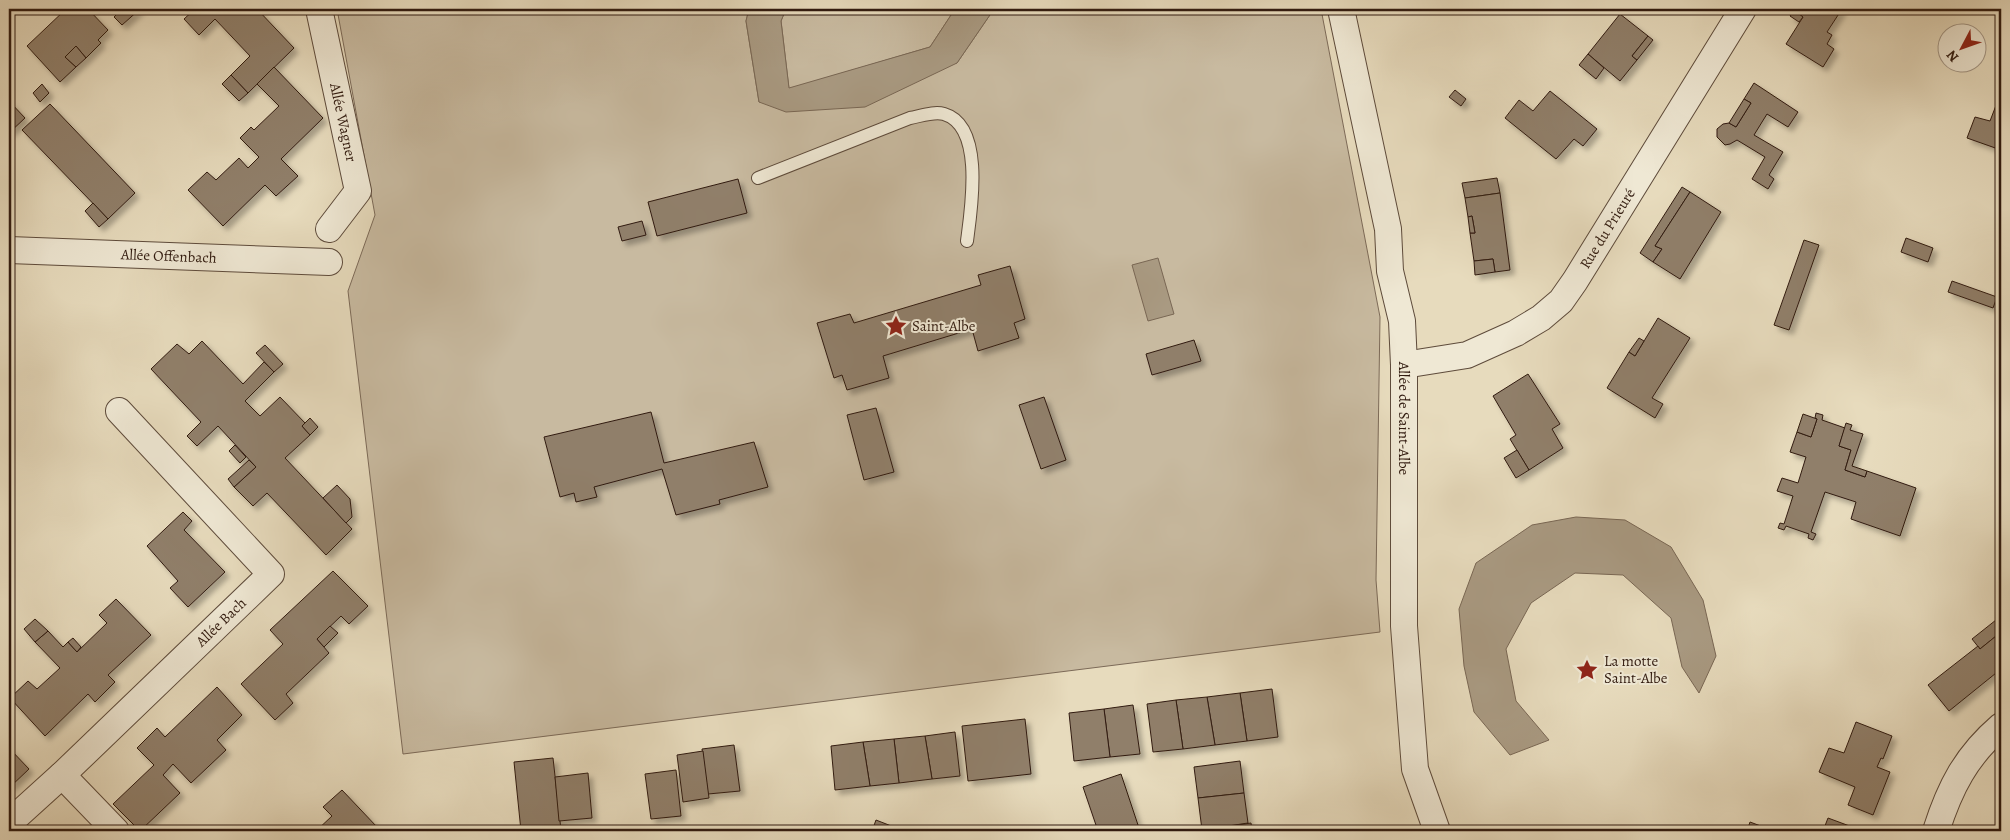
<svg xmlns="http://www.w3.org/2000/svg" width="2010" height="840" font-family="Alegreya,serif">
<defs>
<filter id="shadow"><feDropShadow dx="4.5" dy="4.5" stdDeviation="2.5" flood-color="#0004"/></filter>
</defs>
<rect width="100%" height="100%" fill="#e7dbbd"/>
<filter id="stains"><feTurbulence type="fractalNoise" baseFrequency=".004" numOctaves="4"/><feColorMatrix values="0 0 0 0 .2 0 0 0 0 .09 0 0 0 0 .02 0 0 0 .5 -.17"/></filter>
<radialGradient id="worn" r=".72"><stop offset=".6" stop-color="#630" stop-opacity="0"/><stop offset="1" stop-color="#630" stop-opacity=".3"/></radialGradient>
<!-- green -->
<g fill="#c8baa0" stroke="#7c6a58">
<polygon points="337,9 749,9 746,21 759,102 957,63 994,9 1321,9 1380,317 1376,580 1380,632 403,754 348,291 375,215"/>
<polygon points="786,9 955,9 930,47 789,89 781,21"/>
</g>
<!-- water -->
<g fill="#a99a82" stroke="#796754">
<polygon points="749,9 786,9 781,21 789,88 930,47 955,9 994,9 957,63 865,107 786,112 759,102 746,21"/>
<polygon points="1158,258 1174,314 1148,321 1132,265"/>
<polygon points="1576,517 1625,520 1671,547 1703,600 1716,656 1699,693 1682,667 1671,618 1623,575 1575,573 1531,603 1506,649 1516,701 1549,740 1510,755 1474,712 1464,666 1459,609 1476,563 1532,525"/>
</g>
<!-- building -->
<g fill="#907f6a" stroke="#311b10" filter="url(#shadow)">
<polygon points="66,9 88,9 108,30 98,40 101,43 86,58 76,46 65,57 76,67 60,82 27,46"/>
<polygon points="122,9 140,9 122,25 114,17"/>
<polygon points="195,9 257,9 294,48 248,93 231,75 250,56 215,19 199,35 184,19"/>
<polygon points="1795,9 1842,9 1827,32 1832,35 1827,44 1834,49 1823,67 1786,44 1803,17 1794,10"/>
<polygon points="1794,10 1803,17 1799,22 1790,16"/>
<polygon points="1620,14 1648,36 1632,56 1637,60 1620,81 1588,54"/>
<polygon points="1648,36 1653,40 1637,60 1632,56"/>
<polygon points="76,46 86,58 76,67 65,57"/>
<polygon points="1588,54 1604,68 1596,79 1579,65"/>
<polygon points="274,67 323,118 281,159 298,176 276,196 265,185 223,226 188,190 207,172 216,180 239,158 248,168 259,157 240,138 251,127 254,130 279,106 257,84"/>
<polygon points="231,75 248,93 239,101 222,84"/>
<polygon points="1754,83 1798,112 1788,127 1767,114 1754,135 1783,152 1769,175 1774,179 1768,189 1752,179 1765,157 1737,140 1730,144 1725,145 1717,137 1717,129 1723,124 1729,123 1736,127 1751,103 1744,99"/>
<polygon points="42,84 49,93 40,102 33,93"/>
<polygon points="1455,90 1466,99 1461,106 1449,97"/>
<polygon points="1550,91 1597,129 1583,146 1574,139 1556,159 1505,118 1519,100 1533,111"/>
<polygon points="2000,95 2001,95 2001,150 1967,138 1975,117 1990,121"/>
<polygon points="1744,99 1751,103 1736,127 1729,123"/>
<polygon points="9,101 25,118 9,133"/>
<polygon points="50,104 135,193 108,219 22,130"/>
<polygon points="1497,178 1500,193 1465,198 1462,183"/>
<polygon points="738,179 747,213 657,236 648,202"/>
<polygon points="1682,187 1690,192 1655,246 1662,249 1653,262 1640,253"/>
<polygon points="1690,192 1721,212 1680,279 1653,262 1662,249 1655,246"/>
<polygon points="1500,193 1510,270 1495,272 1493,259 1474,261 1470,233 1475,233 1472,216 1468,217 1465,198"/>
<polygon points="93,203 108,219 99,227 85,211"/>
<polygon points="1472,216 1475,233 1470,233 1468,217"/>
<polygon points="642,221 646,235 622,241 618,227"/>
<polygon points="1906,238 1933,248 1928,262 1901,252"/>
<polygon points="1804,240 1819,245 1789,330 1774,325"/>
<polygon points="1493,259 1495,272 1475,275 1474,261"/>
<polygon points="1010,266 1025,319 1014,323 1019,338 978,351 972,329 883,356 889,378 847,390 842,375 834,378 817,323 850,314 854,323 981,285 978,275"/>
<polygon points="1952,281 1997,297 1993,308 1948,292"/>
<polygon points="1658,318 1690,338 1652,398 1663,404 1655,418 1607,388 1629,352 1635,356"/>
<polygon points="1639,338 1644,341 1635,356 1629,352"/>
<polygon points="1194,340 1201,361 1152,375 1146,354"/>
<polygon points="202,341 243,384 264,362 274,372 245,401 260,416 280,397 305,423 302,426 310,435 285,458 352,529 326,555 267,493 253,506 234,487 256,467 218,426 197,446 187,436 201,422 151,369 177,344 189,354"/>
<polygon points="265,345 283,364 274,372 256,353"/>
<polygon points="1528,374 1560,424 1552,429 1563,448 1529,470 1510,439 1516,435 1493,396"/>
<polygon points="1044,397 1066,460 1041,469 1019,405"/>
<polygon points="876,408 894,472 864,480 847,415"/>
<polygon points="651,412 664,463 754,442 768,487 719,500 720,504 676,515 662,469 594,487 597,497 576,502 574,493 560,497 544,437"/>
<polygon points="1816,413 1823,415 1822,420 1845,428 1839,446 1851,450 1845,470 1865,477 1867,471 1916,488 1900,536 1851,519 1856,502 1825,492 1811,532 1816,534 1813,540 1808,538 1809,534 1786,526 1784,530 1778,528 1780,523 1784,524 1793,496 1777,491 1782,478 1798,483 1806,457 1790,452 1797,432 1811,437 1817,419 1815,418"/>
<polygon points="1803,414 1817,419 1811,437 1797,432"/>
<polygon points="310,418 318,427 310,435 302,426"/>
<polygon points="1846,423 1852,425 1850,430 1863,434 1852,466 1867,471 1865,477 1845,470 1851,450 1839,446"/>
<polygon points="235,445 246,457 240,463 229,451"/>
<polygon points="1517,450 1529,470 1516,478 1504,458"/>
<polygon points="249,460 256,467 234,487 228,479"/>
<polygon points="337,485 350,499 352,517 346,523 323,498"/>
<polygon points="183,512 192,521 184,530 225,572 188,607 170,588 178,581 147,546"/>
<polygon points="333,571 368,606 349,624 341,616 317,639 329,653 286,694 293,703 275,720 241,684 283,644 270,630"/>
<polygon points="116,599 151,635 108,675 115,682 95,702 88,694 45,736 10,698 28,681 37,689 60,668 35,642 48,631 63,647 68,642 77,652 107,623 99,615"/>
<polygon points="2001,616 2001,632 1980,649 1972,639"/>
<polygon points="35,619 48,631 35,642 24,629"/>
<polygon points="330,626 338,633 324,647 317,639"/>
<polygon points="2001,632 2001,669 1949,711 1928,685 1978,646 1980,649"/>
<polygon points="73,638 81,647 77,652 68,642"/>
<polygon points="217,687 242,715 217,740 226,750 191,783 173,764 163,775 180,793 140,831 113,804 154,765 137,748 157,728 165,737"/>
<polygon points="1272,689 1278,737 1247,741 1240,693"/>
<polygon points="1240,693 1247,741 1215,745 1207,697"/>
<polygon points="1207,697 1215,745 1183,749 1176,700"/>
<polygon points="1176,700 1183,749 1153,752 1147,704"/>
<polygon points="1133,705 1140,754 1110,757 1104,709"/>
<polygon points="1104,709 1110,757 1074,761 1069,713"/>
<polygon points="1025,719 1031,774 968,781 962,726"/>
<polygon points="1856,722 1892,736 1883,759 1881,758 1877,767 1890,772 1873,815 1848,805 1855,787 1819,772 1829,748 1844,753"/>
<polygon points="955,732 960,776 932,779 925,736"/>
<polygon points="925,736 932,779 899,783 894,739"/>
<polygon points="894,739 899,783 870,786 863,742"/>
<polygon points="863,742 870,786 835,790 831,746"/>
<polygon points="734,745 740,791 708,794 702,749"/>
<polygon points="9,748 29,769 9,788"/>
<polygon points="703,751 709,798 683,802 677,755"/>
<polygon points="553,758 561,830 521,831 514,762"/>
<polygon points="1240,761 1244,793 1198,798 1194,767"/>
<polygon points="676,770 681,816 651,819 645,774"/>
<polygon points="588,773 592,818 559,821 555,777"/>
<polygon points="1121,774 1139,828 1130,831 1098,831 1083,787"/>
<polygon points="342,790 377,827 372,831 316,831 332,816 323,807"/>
<polygon points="1244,793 1248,823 1202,830 1198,798"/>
<polygon points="1828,818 1863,831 1823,831"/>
<polygon points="876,820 904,831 872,831"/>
<polygon points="1750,822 1774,831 1747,831"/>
<polygon points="1251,823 1252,831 1204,831 1204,830"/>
</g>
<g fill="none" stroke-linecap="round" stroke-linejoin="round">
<!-- lane casing -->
<g stroke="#5e4b3b" stroke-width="14">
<path id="lane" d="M758,178l152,-60c11,-2 24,-7 34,-4 41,12 27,96 23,127"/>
</g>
<!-- street casing -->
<g stroke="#5e4b3b" stroke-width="28">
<g id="street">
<path id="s1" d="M319,9l39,182 -29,38"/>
<path id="s2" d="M1341,9l47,220 2,42 12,50 2,44v261l11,143 22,62"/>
<path id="s3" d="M9,250l320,12"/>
<path id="s4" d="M1404,365l63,-10 49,-22 25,-15 20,-17 14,-20 168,-272"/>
<polyline points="62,775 116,831"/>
<path id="s5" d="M9,823l53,-48 209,-201 -152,-163"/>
<path d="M1936,831c14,-44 30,-75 65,-105"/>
</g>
</g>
<!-- lane -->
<use href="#lane" stroke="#efe8d4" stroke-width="12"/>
<!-- street -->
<use href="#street" stroke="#efe8d4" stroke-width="26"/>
</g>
<!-- icons -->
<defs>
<g id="sight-bare" transform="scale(1.725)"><path d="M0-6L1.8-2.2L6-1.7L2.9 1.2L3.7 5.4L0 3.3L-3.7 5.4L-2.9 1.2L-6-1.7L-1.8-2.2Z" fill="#8f2418" stroke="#efe8d4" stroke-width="2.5" paint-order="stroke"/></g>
</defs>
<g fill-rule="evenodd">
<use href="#sight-bare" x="896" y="326"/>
<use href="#sight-bare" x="1587" y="670"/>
</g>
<g text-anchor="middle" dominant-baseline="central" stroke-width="4" stroke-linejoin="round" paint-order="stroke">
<!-- street labels -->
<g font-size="15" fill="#311b10" stroke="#efe8d4">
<text stroke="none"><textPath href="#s1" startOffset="116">Allée Wagner</textPath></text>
<text stroke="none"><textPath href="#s4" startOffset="259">Rue du Prieuré</textPath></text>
<text stroke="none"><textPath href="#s3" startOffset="160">Allée Offenbach</textPath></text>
<text stroke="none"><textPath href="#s2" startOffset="416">Allée de Saint-Albe</textPath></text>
<text stroke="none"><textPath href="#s5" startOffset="292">Allée Bach</textPath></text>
</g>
<!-- poi labels -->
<g font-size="15" fill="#311b10" stroke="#efe8d4" text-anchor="start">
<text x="912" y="326">Saint-Albe</text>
<text x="1604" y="661">La motte<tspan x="1604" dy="17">Saint-Albe</tspan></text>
</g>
</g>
<!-- margin -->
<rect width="2010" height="840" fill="none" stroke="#e7dbbd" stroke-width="30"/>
<rect x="10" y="10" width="1990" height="820" fill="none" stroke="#311b10" stroke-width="2.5"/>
<rect x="15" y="15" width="1980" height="810" fill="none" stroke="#311b10"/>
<!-- north arrow -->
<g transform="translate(1962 48) rotate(229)"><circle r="24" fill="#efe8d4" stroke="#a39686"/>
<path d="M0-4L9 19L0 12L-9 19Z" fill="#8f2418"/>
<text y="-8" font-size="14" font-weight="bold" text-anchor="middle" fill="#311b10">N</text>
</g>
<rect width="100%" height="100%" filter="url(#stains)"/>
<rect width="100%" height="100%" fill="url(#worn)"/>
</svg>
